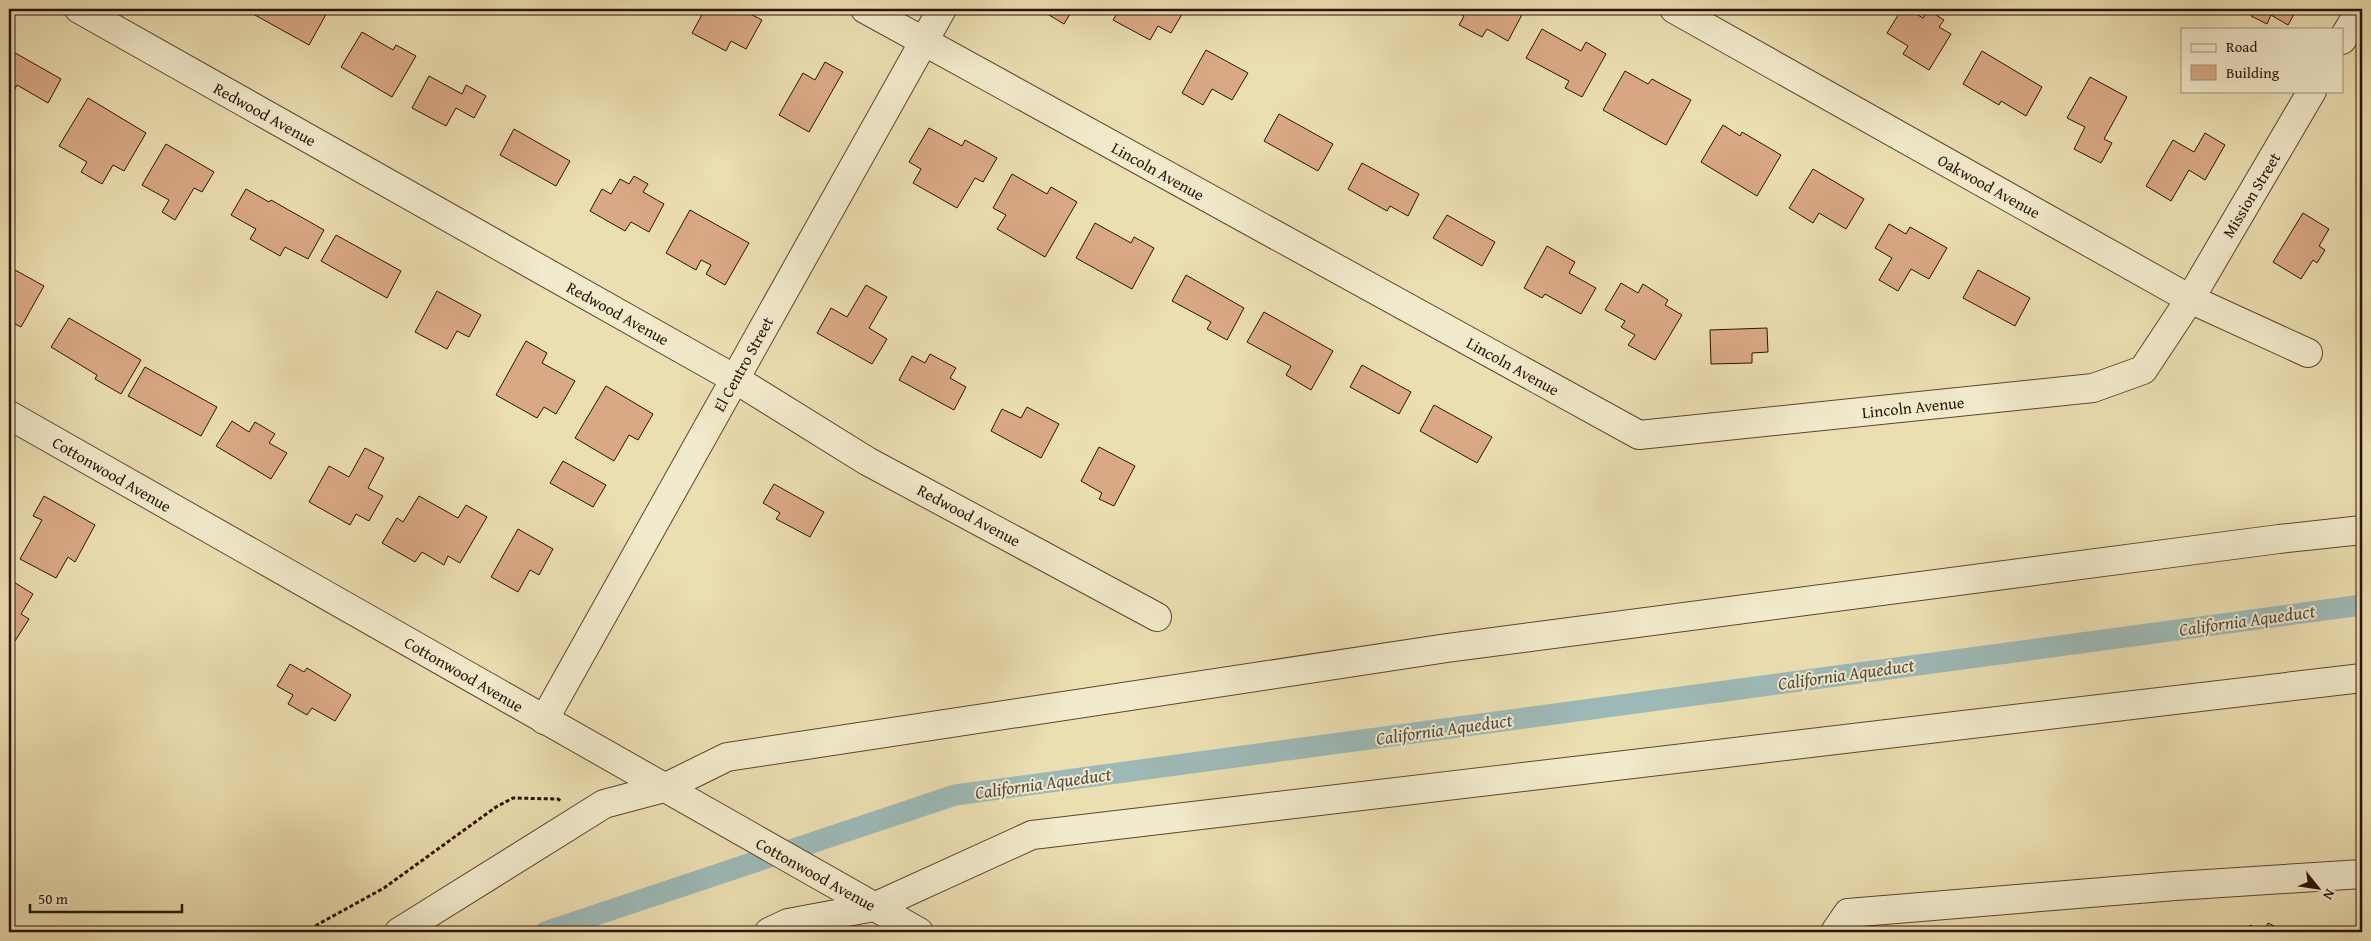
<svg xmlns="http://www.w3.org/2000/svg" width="2371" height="941" font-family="'Gentium Book Plus',serif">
<rect width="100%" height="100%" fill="#ebdeb1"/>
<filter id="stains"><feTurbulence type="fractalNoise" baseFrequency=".004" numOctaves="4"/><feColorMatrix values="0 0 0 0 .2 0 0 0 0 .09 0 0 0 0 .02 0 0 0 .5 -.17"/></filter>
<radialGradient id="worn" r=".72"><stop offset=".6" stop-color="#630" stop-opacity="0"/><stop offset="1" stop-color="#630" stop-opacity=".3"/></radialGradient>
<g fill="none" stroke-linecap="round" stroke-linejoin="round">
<!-- canal -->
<polyline stroke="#9db9b7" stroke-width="21" points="545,932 955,795 2362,605"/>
</g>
<!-- building -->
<g fill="#d9a985" stroke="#2b1204">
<polygon points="244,9 329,9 309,45"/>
<polygon points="705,9 741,9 762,20 746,49 731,41 726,51 692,33"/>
<polygon points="1039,9 1073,9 1064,24"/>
<polygon points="1120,9 1132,10 1185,9 1171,33 1158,26 1150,40 1113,20"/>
<polygon points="1451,9 1525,9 1508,41 1487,29 1482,37 1459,25 1464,16"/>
<polygon points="1902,9 1908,9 1923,18 1928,10 1944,20 1939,27 1951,34 1929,70 1903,54 1908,46 1887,33"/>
<polygon points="2255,9 2297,9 2288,25 2271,15 2267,24 2251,16"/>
<polygon points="1542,29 1581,51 1586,42 1606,54 1582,97 1565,88 1569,81 1526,58"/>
<polygon points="362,32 393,50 396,45 416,56 392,97 341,67"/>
<polygon points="10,50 61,79 48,103 17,85 9,100"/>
<polygon points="1206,50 1248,73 1232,100 1212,89 1203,105 1182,93"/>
<polygon points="1982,51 2042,87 2026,116 2001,101 1999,105 1963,84"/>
<polygon points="825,62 843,72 809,132 779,115 803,73 815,80"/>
<polygon points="1625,71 1648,84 1652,79 1691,100 1666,145 1603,110"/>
<polygon points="429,76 462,94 466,85 486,96 474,118 456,108 446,126 412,108"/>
<polygon points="2090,77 2127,97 2104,139 2112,143 2101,163 2074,149 2085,127 2067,118"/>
<polygon points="88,98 146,133 124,171 113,165 102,184 81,172 87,162 59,146"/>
<polygon points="1279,114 1333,144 1318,171 1264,141"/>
<polygon points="1723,125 1740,136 1742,132 1781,155 1757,196 1701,162"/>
<polygon points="929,128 962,146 965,140 997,158 983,182 975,178 957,208 913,183 921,169 909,162"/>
<polygon points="514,129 570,161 556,186 500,155"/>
<polygon points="2205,133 2225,145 2205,180 2189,170 2171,201 2146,186 2173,140 2194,152"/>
<polygon points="166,144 214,172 202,192 194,188 175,220 162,212 169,200 142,185"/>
<polygon points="1362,163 1419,194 1408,216 1390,206 1387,211 1348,189"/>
<polygon points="1813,169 1864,199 1846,229 1819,213 1813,223 1789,208"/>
<polygon points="1012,174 1047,194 1051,187 1077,202 1045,257 997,229 1006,215 993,208"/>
<polygon points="634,176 648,184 643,192 664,204 649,232 631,222 625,231 590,211 602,189 611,194 620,179 629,184"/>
<polygon points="246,189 269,202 271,200 324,230 308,259 285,247 280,256 250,239 256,229 231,215"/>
<polygon points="690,210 749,243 725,285 706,274 711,265 701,260 696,270 666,253"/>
<polygon points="2303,213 2329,229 2319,246 2325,250 2317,263 2313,260 2301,279 2273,262"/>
<polygon points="1447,215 1495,242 1482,266 1433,238"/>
<polygon points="1095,223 1131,243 1134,237 1154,248 1132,289 1076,258"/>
<polygon points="1889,224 1906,234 1910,227 1947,248 1929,279 1911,269 1898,291 1879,280 1892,258 1875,248"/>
<polygon points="336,235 401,271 387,298 321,261"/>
<polygon points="1547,246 1575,262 1569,273 1596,288 1581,314 1545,294 1542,298 1524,288"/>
<polygon points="15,270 44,286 21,327 9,321 9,281"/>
<polygon points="1978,270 2030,298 2015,326 1963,298"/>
<polygon points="1186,275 1244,308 1227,340 1207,329 1211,322 1172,301"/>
<polygon points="1621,283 1638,293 1643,284 1668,300 1665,305 1682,315 1655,360 1628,345 1635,335 1621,327 1625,321 1605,310"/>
<polygon points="866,285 887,297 869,328 887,339 872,364 817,333 831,308 847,317"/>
<polygon points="437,291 481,315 469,337 457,331 447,349 415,332"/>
<polygon points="1264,312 1333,351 1311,390 1286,375 1291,366 1247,342"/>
<polygon points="69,318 141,360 121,394 95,379 97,375 51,347"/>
<polygon points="1767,328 1768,352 1752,353 1752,363 1711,364 1710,330"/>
<polygon points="526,341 547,353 542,363 575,381 556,414 544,407 537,418 496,395"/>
<polygon points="930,354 956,368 950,378 966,387 954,410 899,380 912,356 925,363"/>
<polygon points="1362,365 1411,392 1399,414 1350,387"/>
<polygon points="145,367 217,407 201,436 128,396"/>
<polygon points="606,386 653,414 638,440 629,435 614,461 575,438"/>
<polygon points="1434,405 1492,437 1477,463 1420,431"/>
<polygon points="1027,407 1059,424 1041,458 991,431 1002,409 1021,418"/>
<polygon points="232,421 249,432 255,422 275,434 269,443 287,453 271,479 216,446"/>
<polygon points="1099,447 1135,466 1114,506 1099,499 1102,493 1081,481"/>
<polygon points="365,448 384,458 368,488 383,496 369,521 356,514 350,525 309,502 329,466 349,477"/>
<polygon points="563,461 606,485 593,507 550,483"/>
<polygon points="774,484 824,512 810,537 776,519 780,513 763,503"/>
<polygon points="44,496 95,525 75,562 68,557 56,578 20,559 42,520 33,516"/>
<polygon points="419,496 458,518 466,505 487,517 460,563 448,556 444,565 422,552 415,562 382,543 397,518 403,522"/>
<polygon points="518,529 553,549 539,575 530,570 518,592 491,577"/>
<polygon points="9,579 33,594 21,614 29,619 15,641 9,637"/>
<polygon points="290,664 304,672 307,668 351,695 335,721 312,708 307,715 288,704 293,695 277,686"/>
<polygon points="2268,923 2286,932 2247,932 2250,925 2264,932"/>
</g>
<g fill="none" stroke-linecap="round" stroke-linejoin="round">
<!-- minor casing -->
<g stroke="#5b452f" stroke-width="30">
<g id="minor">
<polyline points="79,9 735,379 867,461 1157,617"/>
<polyline points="865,9 1639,435 2093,388 2143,370 2190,299 2312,91"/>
<polyline points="1674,9 2190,299 2308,353"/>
<polyline points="2342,40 2361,9"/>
<polyline points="9,415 919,932"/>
<polyline points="544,720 942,9"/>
<polyline points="399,932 604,804 664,788 727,757 1447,648 2279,539 2362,530"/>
<polyline points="769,932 788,923 874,907 1032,835 2362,678"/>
<polyline points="1835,932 1848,913 2175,886 2362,874"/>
</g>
</g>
<!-- path -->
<polyline stroke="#2b1204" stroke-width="3" stroke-dasharray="4 2.5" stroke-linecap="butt" points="304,932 384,888 496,807 513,798 558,799 562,802"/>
<!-- minor -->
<use href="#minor" stroke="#f2eacc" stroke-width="28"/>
</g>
<g text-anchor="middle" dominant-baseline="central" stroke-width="4" stroke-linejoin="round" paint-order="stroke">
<!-- street labels -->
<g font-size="16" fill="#2b1204" stroke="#f2eacc">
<text transform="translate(265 114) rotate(29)">Redwood Avenue</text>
<text transform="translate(1158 171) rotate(29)">Lincoln Avenue</text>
<text transform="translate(1989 186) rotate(29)">Oakwood Avenue</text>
<text transform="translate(2251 195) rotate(-59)">Mission Street</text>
<text transform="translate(618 313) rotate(29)">Redwood Avenue</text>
<text transform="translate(743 364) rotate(-61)">El Centro Street</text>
<text transform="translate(1513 366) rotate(29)">Lincoln Avenue</text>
<text transform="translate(1913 407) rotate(-6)">Lincoln Avenue</text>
<text transform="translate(112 474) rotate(30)">Cottonwood Avenue</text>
<text transform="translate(969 515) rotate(28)">Redwood Avenue</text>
<text transform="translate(464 674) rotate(30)">Cottonwood Avenue</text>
<text transform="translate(816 874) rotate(29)">Cottonwood Avenue</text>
</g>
<!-- water labels -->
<g font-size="18" font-style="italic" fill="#534c43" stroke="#f2eacc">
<text transform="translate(2247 620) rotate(-8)">California Aqueduct</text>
<text transform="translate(1846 674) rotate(-8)">California Aqueduct</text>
<text transform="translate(1444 729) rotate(-8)">California Aqueduct</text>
<text transform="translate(1043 783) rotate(-8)">California Aqueduct</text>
</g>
</g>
<!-- margin -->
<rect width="2371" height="941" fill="none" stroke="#ebdeb1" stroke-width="30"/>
<rect x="10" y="10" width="2351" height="921" fill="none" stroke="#2b1204" stroke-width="2.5"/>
<rect x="15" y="15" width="2341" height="911" fill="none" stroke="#2b1204"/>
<!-- legend -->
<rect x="2181" y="28" width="162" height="65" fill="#f2eacc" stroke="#a2947c"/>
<rect x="2191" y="44" width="25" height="8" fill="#f2eacc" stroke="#a2947c"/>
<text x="2226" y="52" font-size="15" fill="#2b1204">Road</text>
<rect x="2191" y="65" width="25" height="15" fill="#d9a985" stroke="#a2947c"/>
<text x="2226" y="78" font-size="15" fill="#2b1204">Building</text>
<!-- north arrow -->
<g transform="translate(2318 888) rotate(120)" stroke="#f2eacc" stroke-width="4" paint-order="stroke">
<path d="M0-4L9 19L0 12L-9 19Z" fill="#2b1204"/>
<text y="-8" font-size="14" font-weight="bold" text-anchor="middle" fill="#2b1204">N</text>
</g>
<!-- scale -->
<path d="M30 904v8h152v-8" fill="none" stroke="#2b1204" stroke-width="2.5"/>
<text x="38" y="904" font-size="15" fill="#2b1204" stroke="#f2eacc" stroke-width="4" paint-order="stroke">50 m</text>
<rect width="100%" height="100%" filter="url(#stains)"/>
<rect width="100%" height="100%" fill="url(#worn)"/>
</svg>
